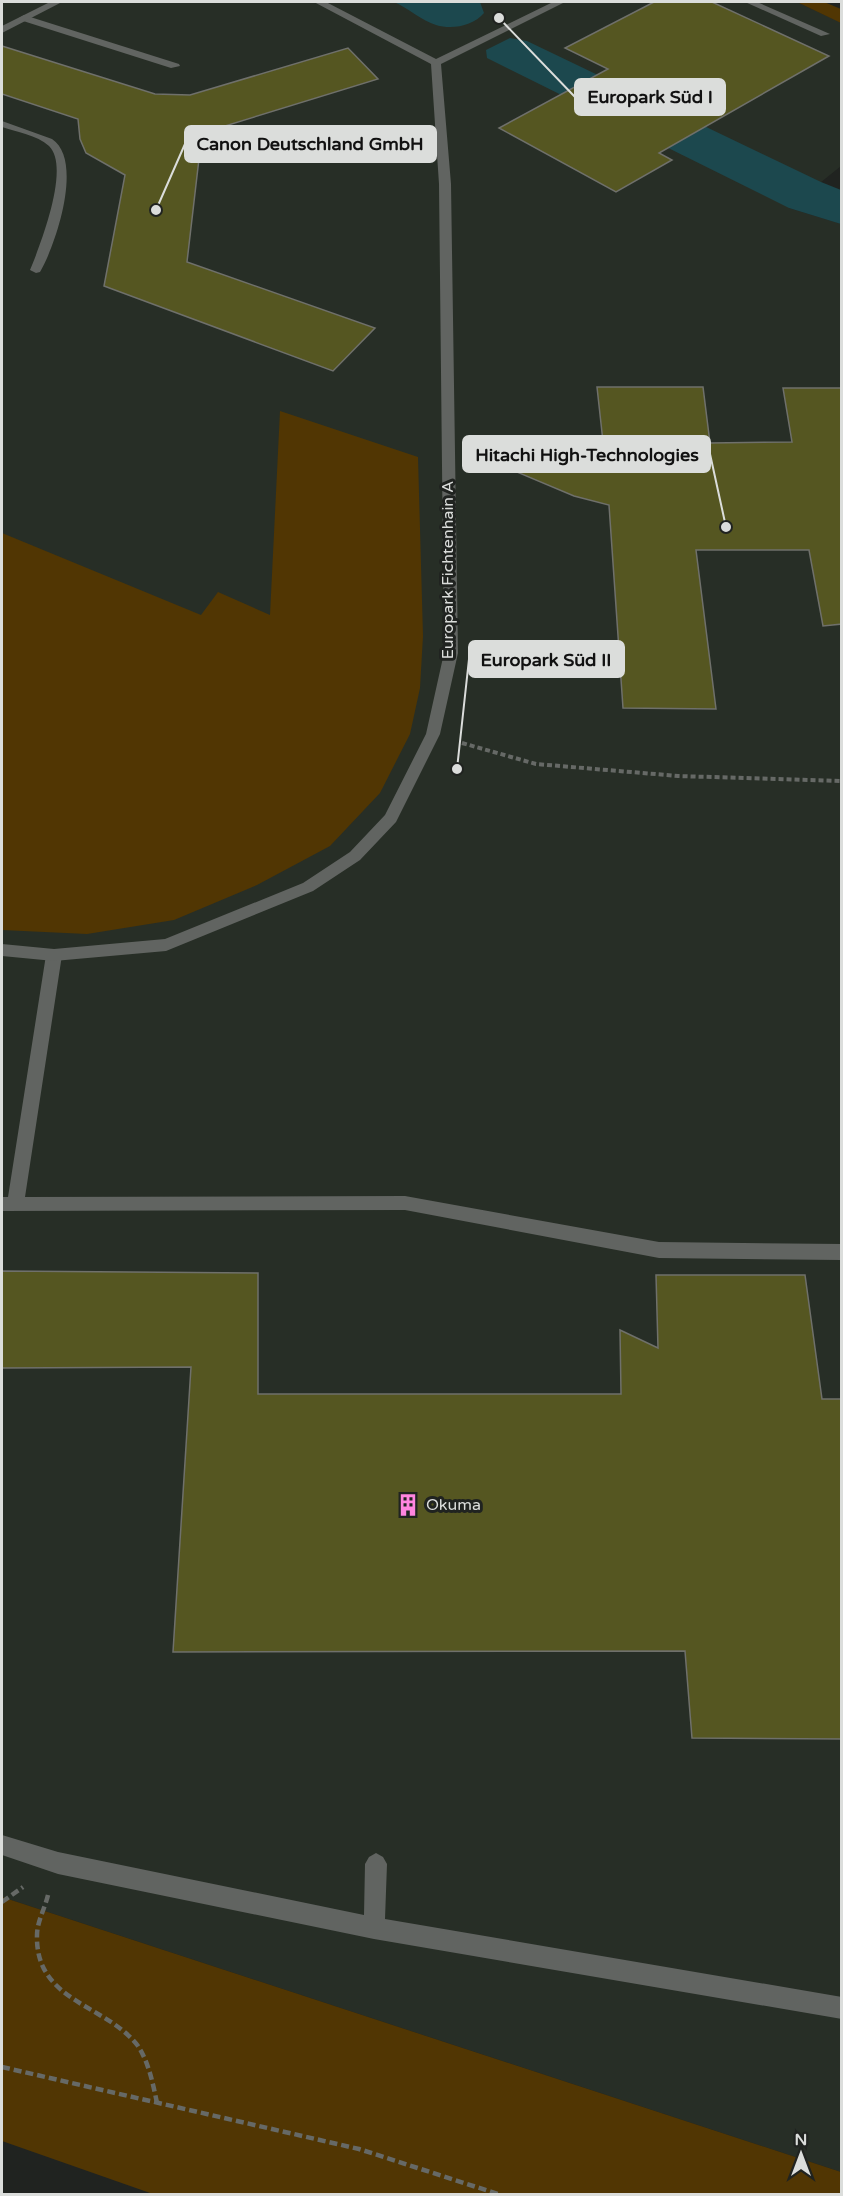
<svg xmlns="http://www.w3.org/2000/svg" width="843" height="2196" font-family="'Varela Round',sans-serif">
<rect width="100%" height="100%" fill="#202320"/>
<!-- built -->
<polygon fill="#272e26" points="2,2 797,2 842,23 841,166 789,208 842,224 841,2172 2,1897"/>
<!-- green -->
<g fill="#513603">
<polygon points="797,2 824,2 841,9 841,23"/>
<polygon points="280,411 418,457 423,636 420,688 410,734 380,793 330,846 257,885 174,920 87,934 2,930 2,533 201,615 218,592 270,615"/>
<polygon points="2,1897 841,2172 841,2194 153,2194 2,2141"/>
</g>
<!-- water -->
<g fill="#1c484e">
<path d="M394,2h86l4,11c-11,13 -32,17 -48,12 -14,-4 -28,-17 -42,-23z"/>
<polygon points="510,38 527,41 821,182 841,190 841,224 789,208 487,58 486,50"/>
</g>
<!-- building -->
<g fill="#555621" stroke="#6f706b" stroke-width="1.5">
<polygon points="654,2 712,2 829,56 659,153 672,160 616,192 499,128 608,69 565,48"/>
<polygon points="2,46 155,94 190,95 348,48 378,79 202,133 187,262 375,328 333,371 104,286 125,175 86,153 80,139 78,119 2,94"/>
<polygon points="597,387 703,387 710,443 792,442 783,388 842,388 842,624 823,626 809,550 696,550 716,709 623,708 609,505 574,496 493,462 605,460"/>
<polygon points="2,1271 258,1273 258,1394 621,1394 620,1330 658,1348 656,1275 805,1275 822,1399 842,1399 842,1739 692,1738 685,1651 173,1652 191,1367 2,1368"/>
</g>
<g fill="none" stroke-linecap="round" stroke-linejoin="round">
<!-- path-far1 -->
<polyline stroke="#666966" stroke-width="4" stroke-dasharray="5 3" stroke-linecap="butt" points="462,743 536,764 678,776 842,781"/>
<!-- path -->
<g stroke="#666966" stroke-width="4.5" stroke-dasharray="8 4" stroke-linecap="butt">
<path d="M48,1895c-3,13 -11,27 -11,40 -2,67 69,69 101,111 11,17 15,38 19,57"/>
<polyline points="2,1902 23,1887"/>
<polyline points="2,2067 359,2149 498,2194"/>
</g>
<!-- service -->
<g fill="#616461" fill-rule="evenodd">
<polygon points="745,2 757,2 830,34 821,36"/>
<polygon points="24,15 179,64 180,66 171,68 20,20 19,18"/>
<path d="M2,121l50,18c32,21 4,106 -12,133l-4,1 -6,-3c10,-24 41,-103 19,-124 -12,-11 -33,-14 -47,-19z"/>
<polygon points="54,949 60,951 62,955 25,1197 405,1196 659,1242 842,1244 842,1260 659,1258 405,1210 2,1211 2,1197 8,1197 46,955 48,951"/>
<polygon points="2,1835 58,1852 364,1915 365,1864 369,1857 376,1853 383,1857 387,1864 385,1919 842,1997 842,2019 374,1939 58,1874 2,1855"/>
</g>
<!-- minor -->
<g fill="#616461" fill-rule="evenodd">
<polygon points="50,2 62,2 2,33 2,26"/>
<polygon points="314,2 326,2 436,59 553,2 565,2 441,64 451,184 458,653 440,734 396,822 360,860 313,891 166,951 54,961 2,956 2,944 54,949 165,939 303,883 350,852 385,815 426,734 444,653 439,184 431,64"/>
</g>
</g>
<!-- icons -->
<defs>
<g id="building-bare" transform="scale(1.8)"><path d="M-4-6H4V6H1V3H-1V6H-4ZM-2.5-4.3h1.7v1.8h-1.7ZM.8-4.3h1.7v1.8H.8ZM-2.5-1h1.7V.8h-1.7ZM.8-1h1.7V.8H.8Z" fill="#ff85df" stroke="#202320" stroke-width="2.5" paint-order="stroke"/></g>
</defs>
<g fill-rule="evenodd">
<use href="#building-bare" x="408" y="1505"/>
</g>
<g text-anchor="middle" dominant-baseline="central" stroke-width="6" stroke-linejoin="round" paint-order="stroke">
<!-- street labels -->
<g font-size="16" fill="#dbdddb" stroke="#202320">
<text transform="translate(448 570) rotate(-90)">Europark Fichtenhain A</text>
</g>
<!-- poi labels -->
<g font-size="16" fill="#dbdddb" stroke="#202320" text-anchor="start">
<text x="426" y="1505">Okuma</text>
</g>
</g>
<!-- callouts -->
<path fill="none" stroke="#dbdddb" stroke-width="2" d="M499 18L575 97M156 210L185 144M726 527L710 454M457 769L469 659"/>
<g fill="#dbdddb" stroke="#202320" stroke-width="2">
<circle cx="499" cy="18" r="6"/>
<circle cx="156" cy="210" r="6"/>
<circle cx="726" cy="527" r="6"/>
<circle cx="457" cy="769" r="6"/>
</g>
<g fill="#dbdddb" stroke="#dbdddb" stroke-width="2">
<rect x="575" y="79" width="150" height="36" rx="6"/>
<rect x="185" y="126" width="251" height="36" rx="6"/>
<rect x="463" y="436" width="247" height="36" rx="6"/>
<rect x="469" y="641" width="155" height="36" rx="6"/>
</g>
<g font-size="18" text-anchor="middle" font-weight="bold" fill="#111">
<text x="650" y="103">Europark Süd I</text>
<text x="310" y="150">Canon Deutschland GmbH</text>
<text x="587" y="461">Hitachi High-Technologies</text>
<text x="546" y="666">Europark Süd II</text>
</g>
<!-- border -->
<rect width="843" height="2196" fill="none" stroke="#dbdddb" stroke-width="6"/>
<!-- north arrow -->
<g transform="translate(801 2154)" stroke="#202320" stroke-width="4.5" paint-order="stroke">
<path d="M0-4.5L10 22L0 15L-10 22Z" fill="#dbdddb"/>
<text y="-9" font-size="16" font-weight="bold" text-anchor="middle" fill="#dbdddb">N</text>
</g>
</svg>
